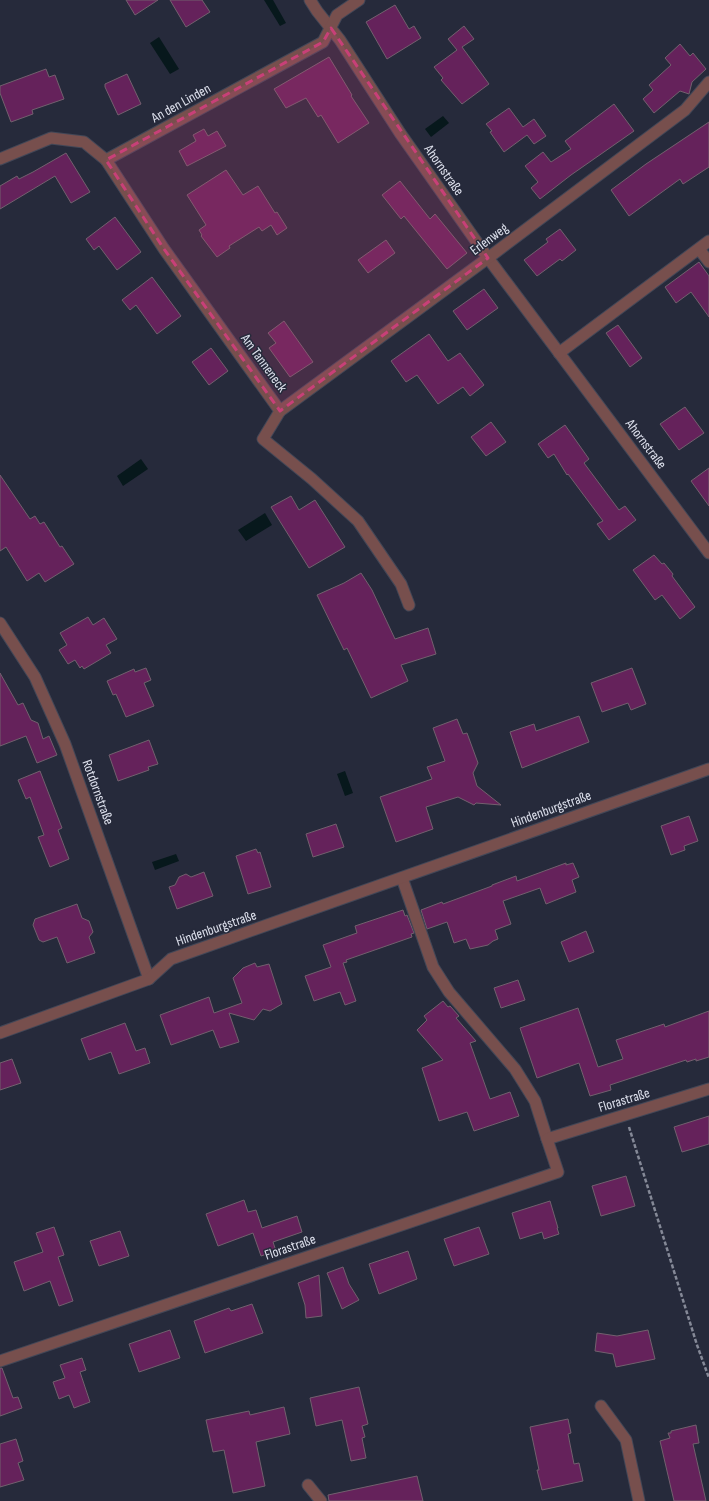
<svg xmlns="http://www.w3.org/2000/svg" width="709" height="1501" font-family="'Sofia Sans Condensed',sans-serif">
<rect width="100%" height="100%" fill="#262a3b"/>
<!-- water -->
<g fill="#07181c">
<polygon points="264,0 273,0 286,23 280,26"/>
<polygon points="159,37 179,69 170,74 150,43"/>
<polygon points="443,116 449,123 431,137 425,129"/>
<polygon points="141,459 148,469 123,486 117,476"/>
<polygon points="265,513 272,525 246,541 238,530"/>
<polygon points="345,771 353,793 345,796 337,774"/>
<polygon points="176,854 179,861 155,870 152,862"/>
</g>
<!-- building -->
<g fill="#65225b" stroke="#72606e">
<polygon points="126,0 158,0 135,15"/>
<polygon points="170,0 202,0 210,12 186,27"/>
<polygon points="395,5 409,29 414,26 421,38 387,59 366,22"/>
<polygon points="464,26 474,39 462,47 489,84 462,104 441,80 443,78 434,67 457,50 448,39"/>
<polygon points="680,44 690,56 693,53 706,69 692,82 689,94 680,91 654,113 643,99 653,90 649,85 671,65 665,58"/>
<polygon points="329,57 352,95 351,96 369,123 338,143 321,115 318,117 306,98 286,108 274,89"/>
<polygon points="46,69 49,77 55,75 64,99 32,110 33,114 11,122 0,93 0,86"/>
<polygon points="127,74 141,104 118,115 105,87 105,84"/>
<polygon points="614,104 634,131 571,175 540,199 531,188 538,182 525,166 543,152 551,162 571,149 565,141"/>
<polygon points="509,108 523,127 534,119 546,136 534,144 527,135 504,152 490,132 492,131 486,124"/>
<polygon points="709,122 709,167 683,184 680,179 629,216 611,190 646,164"/>
<polygon points="204,129 208,136 217,131 226,146 187,166 179,151 196,141 193,135"/>
<polygon points="66,153 90,192 71,203 55,176 0,209 0,186 17,176 19,179 33,172"/>
<polygon points="226,170 243,195 258,186 275,213 277,212 287,228 277,235 271,225 262,231 259,227 229,246 230,248 217,257 201,236 202,235 199,230 206,225 187,195"/>
<polygon points="400,181 430,219 435,214 467,253 447,269 404,216 401,219 382,195"/>
<polygon points="115,217 141,252 117,270 99,246 94,250 86,239"/>
<polygon points="560,229 576,250 562,261 560,259 537,276 524,260 548,242 546,239"/>
<polygon points="386,240 395,253 368,273 358,260"/>
<polygon points="699,262 709,276 709,317 691,292 676,303 665,287"/>
<polygon points="152,277 181,316 157,334 136,305 130,310 122,300"/>
<polygon points="484,289 498,308 467,330 453,311"/>
<polygon points="284,321 313,362 290,377 269,348 276,343 268,333"/>
<polygon points="618,325 642,358 630,367 606,333"/>
<polygon points="429,334 448,361 460,353 484,385 470,396 463,387 438,404 417,375 406,382 391,361"/>
<polygon points="211,348 228,371 209,385 192,362"/>
<polygon points="685,407 704,433 679,450 660,424"/>
<polygon points="491,422 506,442 486,456 471,437"/>
<polygon points="565,425 589,459 584,463 619,510 625,506 636,520 609,540 597,524 603,521 568,474 567,475 554,454 548,458 538,444"/>
<polygon points="709,468 709,506 691,481"/>
<polygon points="0,475 30,519 35,516 40,524 44,522 60,547 62,546 74,564 45,582 39,573 27,581 6,547 0,551"/>
<polygon points="291,496 299,510 315,500 345,547 309,568 271,507"/>
<polygon points="654,555 662,564 664,563 673,574 672,576 695,607 680,619 662,595 655,600 633,570"/>
<polygon points="361,573 372,590 395,639 428,628 436,654 401,665 408,681 371,698 347,648 344,650 317,595 344,583"/>
<polygon points="88,617 93,625 104,618 117,639 106,645 111,653 84,669 82,666 80,668 75,660 68,664 59,650 67,645 60,633"/>
<polygon points="146,668 151,680 144,683 154,706 126,717 116,694 113,695 107,681 134,669 135,672"/>
<polygon points="632,668 646,704 631,710 628,703 602,712 591,683"/>
<polygon points="0,673 18,705 23,703 31,720 38,723 43,739 49,736 57,755 37,763 26,736 0,746"/>
<polygon points="579,716 589,742 522,768 510,732 534,724 536,731"/>
<polygon points="457,719 463,734 467,733 478,763 473,773 477,786 501,805 476,803 474,805 458,797 426,807 433,829 396,842 380,797 432,779 427,767 445,761 433,728"/>
<polygon points="149,740 158,764 148,767 149,770 118,781 109,755"/>
<polygon points="40,771 62,828 58,830 69,859 50,867 38,837 44,835 30,797 26,799 18,780"/>
<polygon points="689,816 698,841 684,846 685,850 671,855 661,826"/>
<polygon points="336,824 344,847 313,857 306,834"/>
<polygon points="256,849 258,853 260,852 271,887 248,894 236,856"/>
<polygon points="566,863 566,865 573,863 579,877 572,880 576,892 546,904 540,888 503,901 511,924 495,930 498,939 493,941 488,945 470,949 466,939 454,943 447,922 427,929 421,910 442,902 443,904 492,886 492,885 516,876 517,881"/>
<polygon points="204,872 213,896 177,909 169,887 175,885 179,877 186,874 191,877"/>
<polygon points="77,904 82,918 89,921 93,932 89,937 95,953 67,963 57,937 43,942 39,940 33,925 35,919"/>
<polygon points="403,910 405,916 407,915 414,933 411,934 412,937 346,960 347,962 343,963 356,1001 345,1005 340,992 314,1001 305,976 331,967 323,945 357,933 355,926"/>
<polygon points="586,931 594,952 569,962 561,942"/>
<polygon points="255,963 257,967 269,964 282,1004 270,1011 263,1009 254,1020 229,1013 239,1042 220,1048 213,1030 171,1045 160,1015 209,997 214,1013 242,1003 233,978 243,968"/>
<polygon points="518,980 525,1000 501,1008 494,988"/>
<polygon points="443,1001 448,1007 450,1006 459,1016 456,1018 476,1041 470,1043 490,1099 510,1092 519,1116 474,1131 467,1112 439,1121 422,1068 443,1060 417,1030 427,1020 424,1016"/>
<polygon points="578,1008 598,1067 623,1059 616,1040 664,1024 665,1027 709,1011 709,1057 696,1061 696,1059 687,1062 686,1060 610,1085 611,1090 590,1096 579,1063 537,1078 520,1028"/>
<polygon points="125,1023 136,1051 145,1048 150,1063 119,1074 111,1052 89,1060 81,1039"/>
<polygon points="12,1059 21,1083 0,1090 0,1063"/>
<polygon points="709,1116 709,1144 682,1152 674,1127"/>
<polygon points="626,1176 635,1206 601,1216 592,1186"/>
<polygon points="244,1200 248,1212 256,1210 262,1228 297,1216 302,1232 273,1242 276,1251 261,1256 253,1233 218,1246 206,1214"/>
<polygon points="550,1201 558,1228 557,1228 559,1234 544,1239 542,1232 520,1239 512,1213"/>
<polygon points="54,1227 64,1255 58,1257 73,1301 59,1306 50,1281 24,1291 14,1262 43,1252 36,1233"/>
<polygon points="479,1227 489,1254 454,1266 444,1239"/>
<polygon points="120,1231 129,1256 99,1266 90,1241"/>
<polygon points="408,1251 417,1279 379,1294 369,1264"/>
<polygon points="343,1267 349,1284 359,1300 342,1309 327,1273"/>
<polygon points="319,1275 322,1316 306,1318 305,1305 298,1283"/>
<polygon points="252,1304 263,1333 205,1353 194,1321 229,1308 231,1311"/>
<polygon points="170,1330 180,1358 139,1372 129,1344"/>
<polygon points="648,1330 655,1359 616,1367 613,1354 595,1351 597,1333 617,1336"/>
<polygon points="82,1358 86,1370 80,1372 90,1402 74,1408 69,1395 59,1399 53,1382 65,1378 60,1365"/>
<polygon points="0,1368 2,1368 13,1398 18,1397 22,1408 0,1416"/>
<polygon points="359,1387 368,1424 362,1426 365,1437 362,1438 366,1458 351,1461 342,1420 316,1426 310,1398"/>
<polygon points="284,1407 290,1434 256,1442 265,1486 233,1493 224,1450 213,1452 206,1420 249,1411 250,1415"/>
<polygon points="568,1419 571,1433 568,1434 574,1464 579,1463 583,1481 542,1490 537,1470 539,1470 530,1427"/>
<polygon points="696,1425 699,1443 693,1444 706,1501 674,1501 660,1441 670,1438 668,1433 671,1433 671,1431"/>
<polygon points="16,1439 23,1461 18,1463 24,1480 0,1487 0,1444"/>
<polygon points="417,1476 423,1501 329,1501 328,1495"/>
</g>
<g fill="none" stroke-linecap="round" stroke-linejoin="round">
<!-- minor casing -->
<g stroke="#434757" stroke-width="13">
<g id="minor">
<polyline points="310,0 317,11 340,40 400,133 488,258 709,553"/>
<polyline points="0,159 51,138 84,142 106,160 323,42 337,15 359,0"/>
<polyline points="106,160 164,249 280,411 263,439 312,479 358,521 401,584 409,605"/>
<polyline points="699,249 709,262"/>
<polyline points="559,353 709,241"/>
<polyline points="280,411 488,258 685,110 709,82"/>
<polyline points="0,623 35,677 65,744 149,979"/>
<polyline points="402,878 433,967 449,992 515,1069 535,1101 547,1139"/>
<polyline points="0,1033 149,979 171,959 709,769"/>
<polyline points="0,1361 558,1172 547,1139 709,1089"/>
<polyline points="601,1406 626,1440 639,1501"/>
<polyline points="308,1485 321,1501"/>
</g>
</g>
<!-- path -->
<polyline stroke="#858997" stroke-width="2.5" stroke-dasharray="4 2" stroke-linecap="butt" points="629,1127 697,1345 709,1378"/>
<!-- minor -->
<use href="#minor" stroke="#774f4d" stroke-width="11"/>
</g>
<!-- marked area -->
<path fill="#c84078" fill-opacity="0.2" stroke="#c84078" stroke-width="3" stroke-dasharray="8 5" stroke-linejoin="round" d="M331,28l157,230 -208,153 -116,-162 -58,-89 217,-118z"/>
<g text-anchor="middle" dominant-baseline="central" stroke-width="3" stroke-linejoin="round" paint-order="stroke">
<!-- street labels -->
<g font-size="14" fill="#dee1ed" stroke="#262a3b">
<text transform="translate(181 103) rotate(-29)">An den Linden</text>
<text transform="translate(444 170) rotate(55)">Ahornstraße</text>
<text transform="translate(489 239) rotate(-37)">Erlenweg</text>
<text transform="translate(264 363) rotate(54)">Am Tanneneck</text>
<text transform="translate(646 444) rotate(53)">Ahornstraße</text>
<text transform="translate(98 792) rotate(70)">Rotdornstraße</text>
<text transform="translate(551 809) rotate(-20)">Hindenburgstraße</text>
<text transform="translate(216 928) rotate(-19)">Hindenburgstraße</text>
<text transform="translate(624 1100) rotate(-17)">Florastraße</text>
<text transform="translate(290 1247) rotate(-19)">Florastraße</text>
</g>
</g>
</svg>
